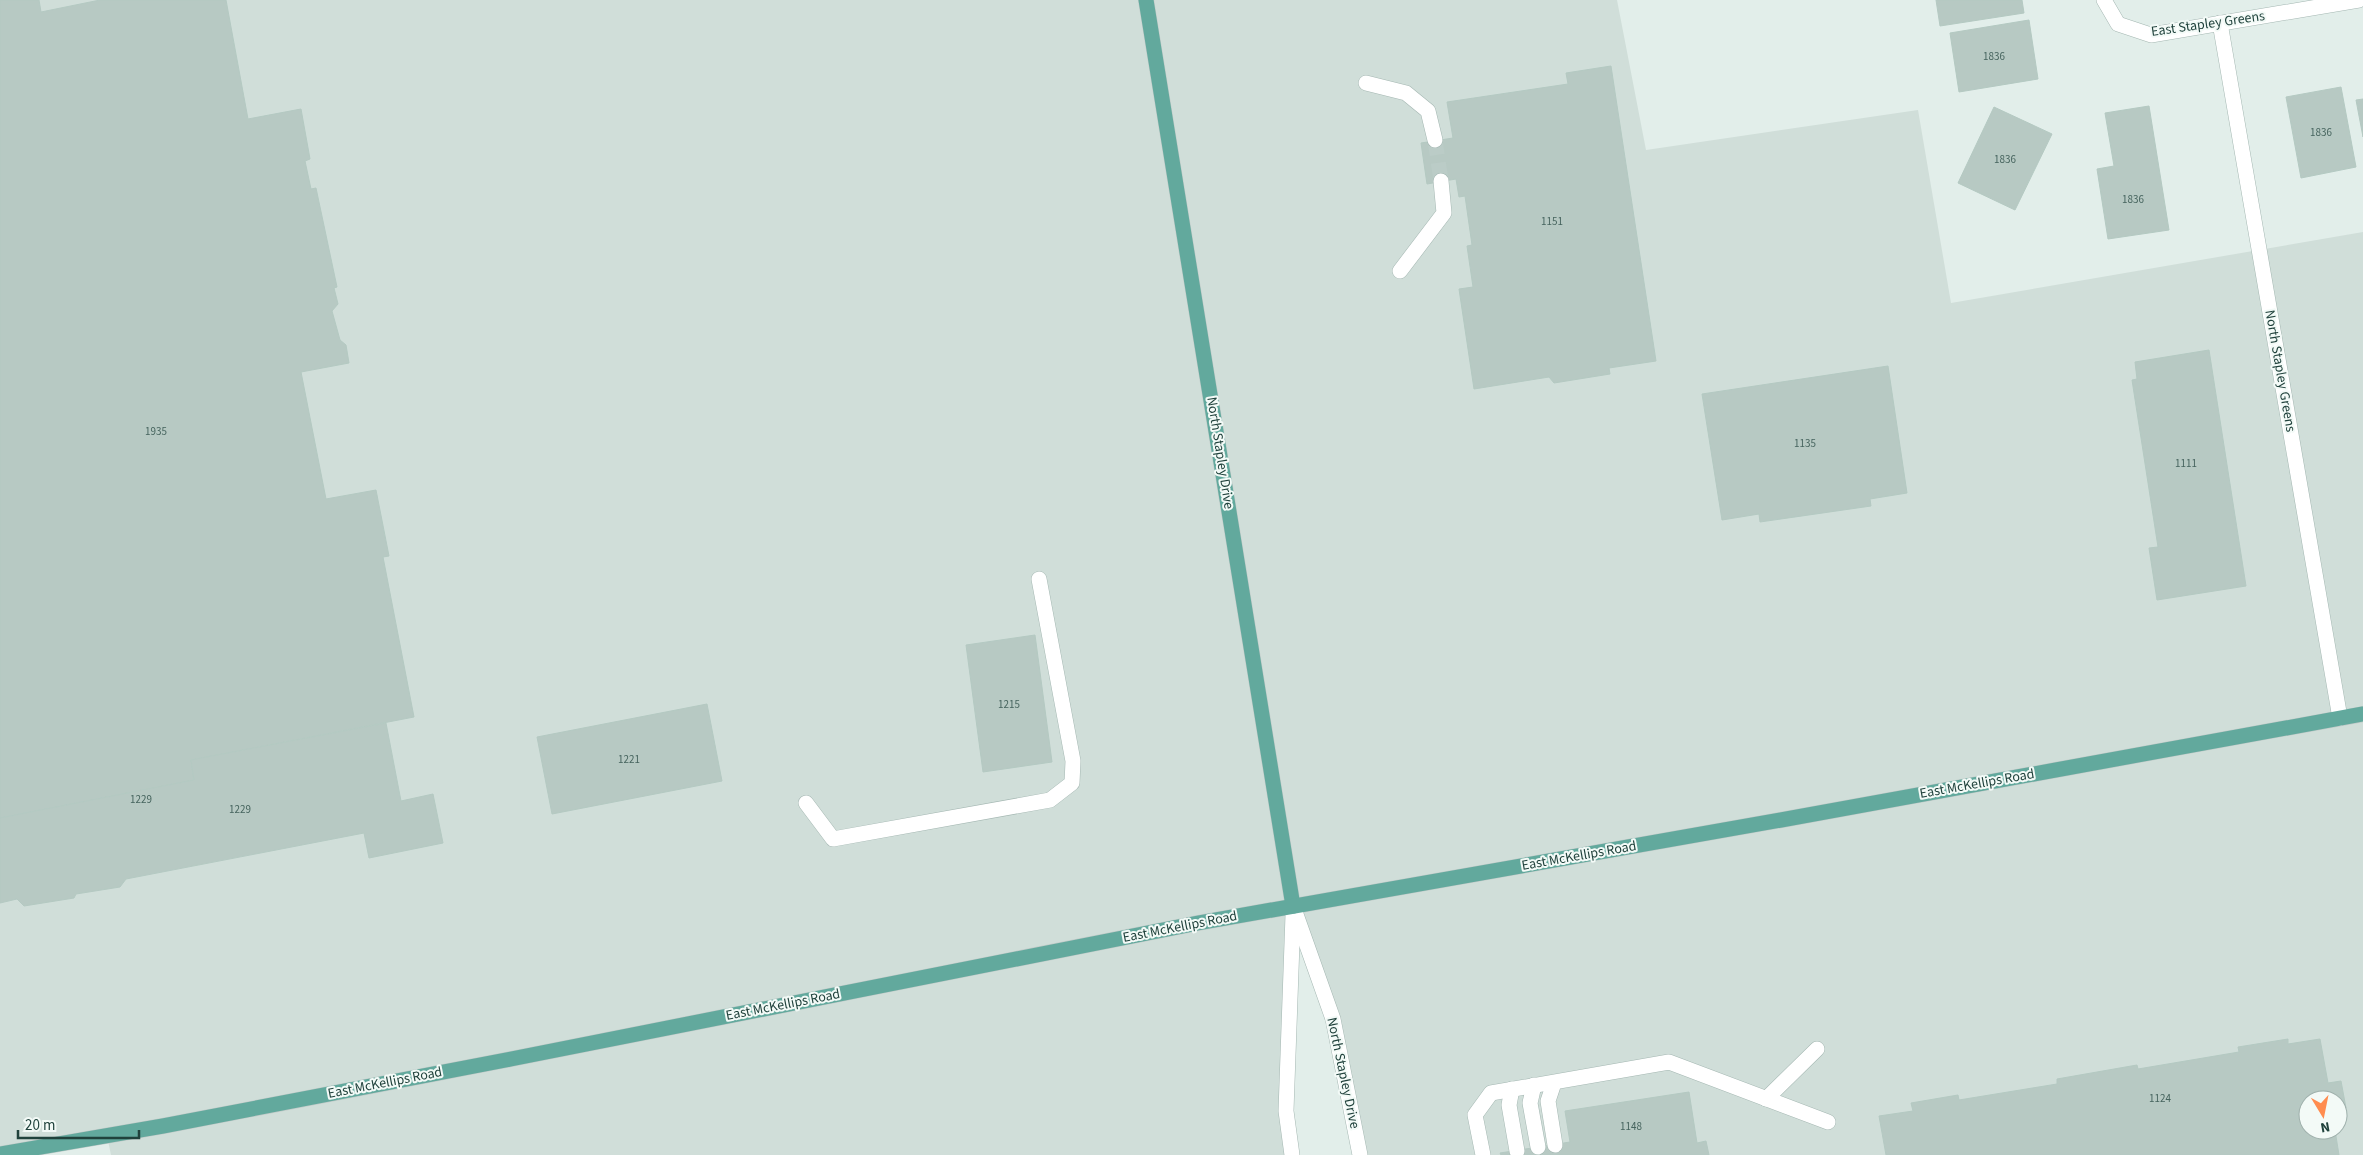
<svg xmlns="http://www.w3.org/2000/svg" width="2363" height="1155" font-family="'Source Sans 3',sans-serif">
<rect width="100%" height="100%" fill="#e2eeea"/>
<!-- built -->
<path fill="#d0ded9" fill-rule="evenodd" d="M0,0h1617l29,150 272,-40 33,193 412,-71v923h-1004l-29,-143 -37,-104 -1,247h-1181l-4,-19 -107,18zM2308,1100h30v30h-30z"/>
<!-- building -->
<g fill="#b7c9c3" stroke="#b4c9c2">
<polygon points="0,0 39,0 41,12 100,0 226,0 248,119 301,109 310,159 305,161 311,189 316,188 337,287 334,288 338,304 332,311 340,340 346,345 349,363 301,372 326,499 376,490 389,556 383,557 414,717 191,760 194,780 0,818"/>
<polygon points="1936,0 2022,0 2024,13 1940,26"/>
<polygon points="2029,20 2038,79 1959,92 1950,33"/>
<polygon points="1611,66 1656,361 1609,368 1610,374 1554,383 1549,377 1474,389 1459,289 1473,287 1467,246 1472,245 1465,196 1459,197 1456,179 1427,184 1421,143 1453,138 1447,102 1568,84 1566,73"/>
<polygon points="2341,87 2356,167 2301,178 2286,97"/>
<polygon points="2363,99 2363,137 2356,100"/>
<polygon points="2149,106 2169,230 2108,239 2097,169 2114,166 2105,113"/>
<polygon points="1994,107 2052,134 2015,210 1958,183"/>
<polygon points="2209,350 2246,586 2157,600 2149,548 2158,547 2132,380 2137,379 2135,362"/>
<polygon points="1888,366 1907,493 1870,499 1871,506 1760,522 1759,514 1722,520 1702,394"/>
<polygon points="1035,635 1052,762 983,772 966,645"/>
<polygon points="707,704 722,781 552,814 537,737"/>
<polygon points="386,723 401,801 433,794 443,843 369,858 364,833 126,879 120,887 76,894 74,898 24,906 17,899 0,903 0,818 194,780 191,760"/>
<polygon points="2288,1039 2288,1044 2320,1039 2328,1083 2341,1081 2346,1108 2338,1109 2338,1100 2308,1100 2308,1130 2335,1130 2339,1155 1886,1155 1879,1116 1913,1111 1911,1103 1958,1095 1959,1100 2057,1084 2057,1079 2137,1065 2138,1069 2239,1052 2238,1047"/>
<polygon points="1689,1092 1697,1143 1706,1141 1709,1155 1501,1155 1500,1153 1570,1142 1565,1111"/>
</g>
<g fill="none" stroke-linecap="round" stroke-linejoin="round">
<!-- minor-tunnel -->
<polyline stroke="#bbccc7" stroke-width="15" stroke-dasharray="15 8" stroke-linecap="butt" points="1435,140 1441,181"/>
<!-- minor casing -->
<g stroke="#a4b7b2" stroke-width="16">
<g id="minor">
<polyline points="2104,0 2118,24 2151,35 2359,0"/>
<polyline points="2220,23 2340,718"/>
<polyline points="1366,83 1406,93 1428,111 1435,140"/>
<polyline points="1400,271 1444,213 1441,181"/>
<polyline points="806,803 833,839 1050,800 1072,783 1073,761 1039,579"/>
<polyline points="1293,906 1333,1019 1360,1155"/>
<polyline points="1554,1083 1548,1101 1555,1145"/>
<polyline points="1534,1085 1530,1103 1538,1147"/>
<polyline points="1512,1089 1509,1105 1517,1151"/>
<polyline points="1766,1099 1817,1049"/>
<polyline points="1292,1155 1286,1111 1293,915"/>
<polyline points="1483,1155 1475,1115 1491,1093 1669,1062 1828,1122"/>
</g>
</g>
<!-- major casing -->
<g stroke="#c1cac8" stroke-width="16">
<g id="major">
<polyline points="1146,0 1293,906"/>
<polyline points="0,1154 163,1126 511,1059 1198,923 1781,820 2363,714"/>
</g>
</g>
<!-- minor -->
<use href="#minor" stroke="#fff" stroke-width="15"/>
<!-- major -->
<use href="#major" stroke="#62a99d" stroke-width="15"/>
</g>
<g text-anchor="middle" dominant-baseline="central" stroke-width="4" stroke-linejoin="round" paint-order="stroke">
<!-- number labels -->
<g font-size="11" fill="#46645e">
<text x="1994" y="56">1836</text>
<text x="2321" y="132">1836</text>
<text x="2005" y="159">1836</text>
<text x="2133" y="199">1836</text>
<text x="1552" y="221">1151</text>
<text x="156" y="431">1935</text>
<text x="1805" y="443">1135</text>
<text x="2186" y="463">1111</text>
<text x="1009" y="704">1215</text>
<text x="629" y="759">1221</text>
<text x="141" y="799">1229</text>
<text x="240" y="809">1229</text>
<text x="2160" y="1098">1124</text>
<text x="1631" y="1126">1148</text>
</g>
<!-- street labels -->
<g font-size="14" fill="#20423c" stroke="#f3faf7">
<text transform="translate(2208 24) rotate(-8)">East Stapley Greens</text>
<text transform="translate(2280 371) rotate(80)">North Stapley Greens</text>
<text transform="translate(1220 453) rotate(81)">North Stapley Drive</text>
<text transform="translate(1977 784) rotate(-10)">East McKellips Road</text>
<text transform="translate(1579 856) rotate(-10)">East McKellips Road</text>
<text transform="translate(1180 927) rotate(-11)">East McKellips Road</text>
<text transform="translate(783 1005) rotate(-11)">East McKellips Road</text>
<text transform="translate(1343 1073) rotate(78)">North Stapley Drive</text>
<text transform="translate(385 1083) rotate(-11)">East McKellips Road</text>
</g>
</g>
<!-- north arrow -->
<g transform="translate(2323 1115) rotate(170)"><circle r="24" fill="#f3faf7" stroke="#9fb0ac"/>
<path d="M0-4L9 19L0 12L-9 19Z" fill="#ff8c4f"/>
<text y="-8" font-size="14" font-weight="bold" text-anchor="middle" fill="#20423c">N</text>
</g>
<!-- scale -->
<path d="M18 1130v8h121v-8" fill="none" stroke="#20423c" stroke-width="2.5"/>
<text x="25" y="1130" font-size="15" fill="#20423c" stroke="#f3faf7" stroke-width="4" paint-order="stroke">20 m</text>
</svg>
